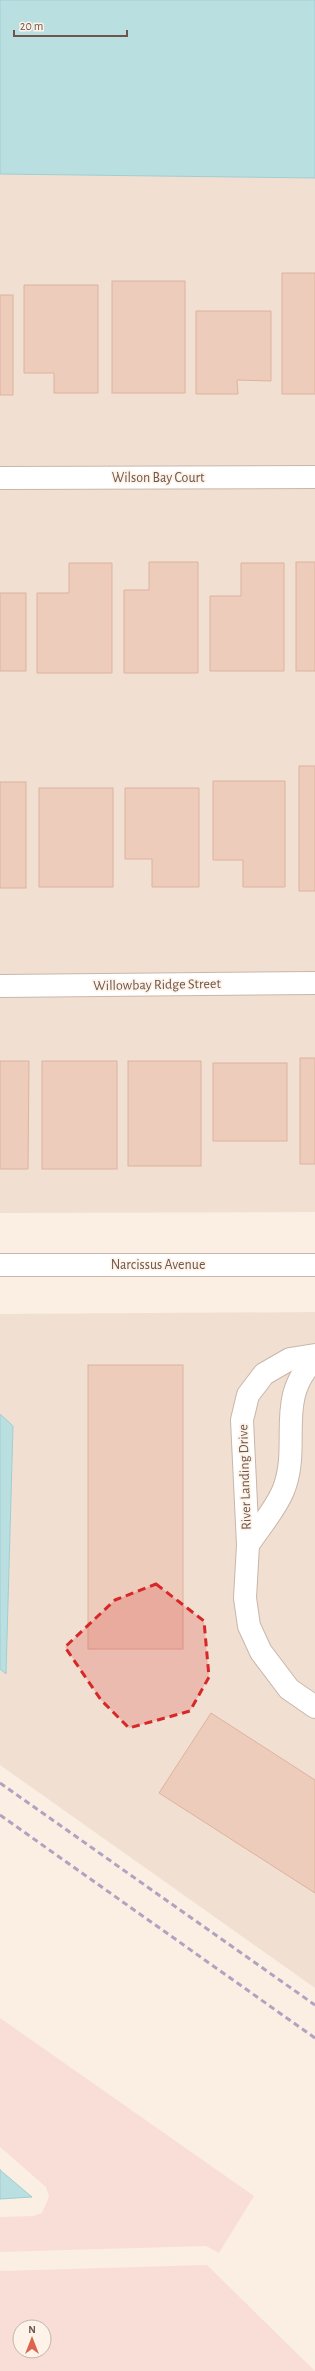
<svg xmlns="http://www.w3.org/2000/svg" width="315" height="2371" font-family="'Alegreya Sans',sans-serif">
<rect width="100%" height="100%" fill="#faefe2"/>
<!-- residential -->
<g fill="#f1e0d1">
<polygon points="0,0 315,0 315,1212 0,1213"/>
<polygon points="315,1312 315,1988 0,1765 0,1314"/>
</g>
<!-- commercial -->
<g fill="#f9ded7" fill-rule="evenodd">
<polygon points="0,2018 254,2196 219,2253 206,2246 0,2252 0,2217 33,2216 42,2213 49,2197 46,2187 0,2147"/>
<path d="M207,2265l108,106h-315v-100zM20,2327h24v24h-24z"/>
</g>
<!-- water -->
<g fill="#b9dfe1" stroke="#a0ced2">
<polygon points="0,0 315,0 315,178 0,174"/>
<polygon points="0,1414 13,1426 6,1674 0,1669"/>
<polygon points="0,2169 0,2170 32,2197 0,2199"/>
</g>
<!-- building -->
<g fill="#edccbc" stroke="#deb29e">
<rect x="282" y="273" width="33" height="121"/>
<rect x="112" y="281" width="73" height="112"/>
<polygon points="24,285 98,285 98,393 54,393 54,373 24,373"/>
<rect x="0" y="295" width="13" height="100"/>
<polygon points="196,311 271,311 271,381 237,380 238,394 196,394"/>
<polygon points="149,562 198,562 198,673 124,673 124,590 149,590"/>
<rect x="296" y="562" width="19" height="109"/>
<polygon points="69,563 112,563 112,673 37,673 37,593 69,593"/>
<polygon points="241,563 284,563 284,671 210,671 210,596 241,596"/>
<rect x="0" y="593" width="26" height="78"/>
<rect x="299" y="766" width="16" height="125"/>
<polygon points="213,781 285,781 285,887 243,887 243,860 213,860"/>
<rect x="0" y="782" width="26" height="106"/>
<rect x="39" y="788" width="74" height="99"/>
<polygon points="125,788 199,788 199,887 152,887 152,859 125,859"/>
<rect x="300" y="1058" width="15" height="106"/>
<polygon points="0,1061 29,1061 28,1169 0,1169"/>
<rect x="42" y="1061" width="75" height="108"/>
<rect x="128" y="1061" width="73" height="105"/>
<rect x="213" y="1063" width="74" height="78"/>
<rect x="88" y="1365" width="95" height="284"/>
<polygon points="211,1713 315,1780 315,1893 159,1793"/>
</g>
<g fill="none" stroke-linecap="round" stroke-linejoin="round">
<!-- street casing -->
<g stroke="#c9b6aa" stroke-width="24">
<g id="street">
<polyline points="0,478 315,477"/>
<polyline points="0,986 315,983"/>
<polyline points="0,1265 315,1265"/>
<polyline points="315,1355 290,1359 264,1374 248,1395 242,1420 248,1545 245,1598 249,1626 261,1652 289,1689 315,1707"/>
<path d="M248,1545c11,-17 27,-35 35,-54 19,-46 -9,-92 32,-132"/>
</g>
</g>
<!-- street -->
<use href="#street" stroke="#fff" stroke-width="22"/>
<!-- rail -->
<g stroke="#b1a2c2" stroke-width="3" stroke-dasharray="6 4" stroke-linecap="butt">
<polyline points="0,1783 315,2005"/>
<polyline points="0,1815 315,2038"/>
</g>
</g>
<!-- marked area -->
<path fill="#d62828" fill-opacity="0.2" stroke="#d62828" stroke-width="3" stroke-dasharray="8 5" stroke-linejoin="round" d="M156,1584l48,37 5,56 -19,34 -61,17 -28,-28 -36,-53 50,-47z"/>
<g text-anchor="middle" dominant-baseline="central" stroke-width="3.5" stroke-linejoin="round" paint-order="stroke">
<!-- street labels -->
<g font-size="14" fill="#6f554b" stroke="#fdf3e8">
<text x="158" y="478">Wilson Bay Court</text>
<text transform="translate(157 985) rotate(-1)">Willowbay Ridge Street</text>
<text x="158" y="1265">Narcissus Avenue</text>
<text transform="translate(245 1477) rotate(-92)">River Landing Drive</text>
</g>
</g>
<!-- north arrow -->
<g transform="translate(32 2339)"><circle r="19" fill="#fdf3e8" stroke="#c4b4a9"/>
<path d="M0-3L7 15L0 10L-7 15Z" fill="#db6550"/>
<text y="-6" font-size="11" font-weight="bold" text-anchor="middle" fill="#6f554b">N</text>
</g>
<!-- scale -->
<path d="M14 30v6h113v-6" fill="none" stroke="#6f554b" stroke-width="2"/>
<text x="20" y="30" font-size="12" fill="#6f554b" stroke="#fdf3e8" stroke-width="3" paint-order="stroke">20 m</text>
</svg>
